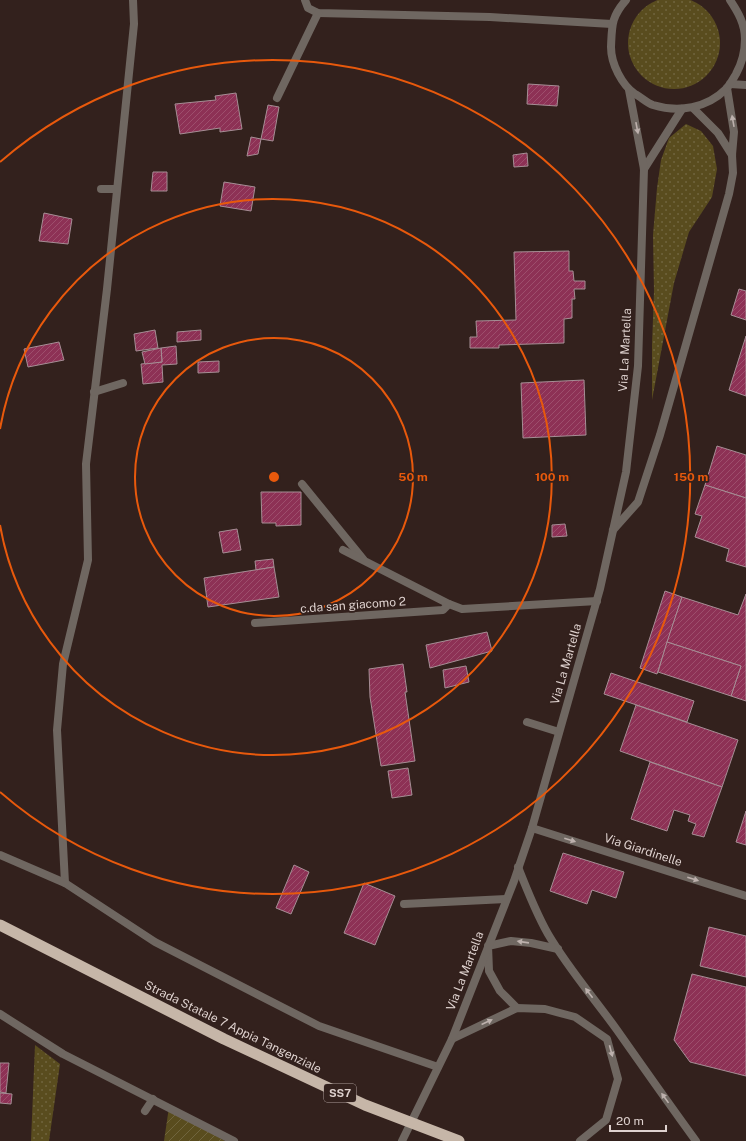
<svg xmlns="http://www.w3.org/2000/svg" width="746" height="1141" font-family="'Public Sans',sans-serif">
<defs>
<pattern id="grass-dots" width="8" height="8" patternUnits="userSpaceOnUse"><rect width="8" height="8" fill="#594c1e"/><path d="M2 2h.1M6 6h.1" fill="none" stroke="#70653e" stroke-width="1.8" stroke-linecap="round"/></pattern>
<pattern id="garden-furrows" width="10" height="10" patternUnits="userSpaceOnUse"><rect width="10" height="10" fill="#594c1e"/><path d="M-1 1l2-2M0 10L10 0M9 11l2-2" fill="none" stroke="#70653e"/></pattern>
<pattern id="building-hatch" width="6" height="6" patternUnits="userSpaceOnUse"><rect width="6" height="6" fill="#8d3155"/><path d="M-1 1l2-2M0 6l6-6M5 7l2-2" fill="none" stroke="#9d4e6c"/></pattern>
</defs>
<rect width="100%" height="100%" fill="#33211d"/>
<!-- grass -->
<g fill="url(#grass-dots)">
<circle cx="674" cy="43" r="46"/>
<polygon points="686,124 701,131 713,146 717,169 712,197 689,232 674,283 652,400 652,345 654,291 653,235 657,188 661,160 669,138"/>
<polygon points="35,1045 60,1064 49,1141 31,1141"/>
</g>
<!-- garden -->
<polygon fill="url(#garden-furrows)" points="169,1107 225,1141 164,1141"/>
<!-- building -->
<g fill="url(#building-hatch)" stroke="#a68e95">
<polygon points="528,84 559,86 557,106 527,104"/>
<polygon points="236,93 242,129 220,132 220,128 180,134 175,104 216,100 215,96"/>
<polygon points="268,105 279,107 273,141 261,139"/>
<polygon points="251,137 261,139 258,154 247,156"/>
<polygon points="527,153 528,166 514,167 513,155"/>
<polygon points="153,172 167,172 167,191 151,191"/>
<polygon points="224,182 255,187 251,211 220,206"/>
<polygon points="44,213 72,219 68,244 39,241"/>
<polygon points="569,251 569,271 573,271 574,281 585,281 585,289 574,289 575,299 572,299 572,318 564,319 564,343 499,345 499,348 470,348 470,337 477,337 476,321 516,320 514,252"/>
<polygon points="739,289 746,291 746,320 731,315"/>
<polygon points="155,330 158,348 136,351 134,334"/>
<polygon points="201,330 201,340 177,342 177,332"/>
<polygon points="746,336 746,396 729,390"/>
<polygon points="59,342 64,360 28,367 24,349"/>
<polygon points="176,346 177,364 162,365 163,382 143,384 141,364 162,362 161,348"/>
<polygon points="161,348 162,362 145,364 142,352"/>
<polygon points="219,361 219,372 198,373 198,362"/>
<polygon points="584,380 586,435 523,438 521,383"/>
<polygon points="717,446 746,455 746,498 705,485"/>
<polygon points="705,485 746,498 746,567 726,561 729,549 695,537 702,516 695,514"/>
<polygon points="261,492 301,492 301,525 276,526 276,523 262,523"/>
<polygon points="565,524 567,536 552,537 552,525"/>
<polygon points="237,529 241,550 223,553 219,532"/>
<polygon points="273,559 274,567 256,570 255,561"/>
<polygon points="274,567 279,597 208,607 204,578"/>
<polygon points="665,591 682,597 657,674 640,668"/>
<polygon points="746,594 746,701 731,696 741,666 667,642 682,597 738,615"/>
<polygon points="487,632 492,651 430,668 426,645"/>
<polygon points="667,642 741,666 731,696 658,672"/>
<polygon points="403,664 407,692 405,692 415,761 381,766 370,697 369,669"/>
<polygon points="466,666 469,682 445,688 443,670"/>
<polygon points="611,673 694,701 687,722 604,694"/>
<polygon points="636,705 738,740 722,787 620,751"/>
<polygon points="650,762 722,787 704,837 692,834 696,824 688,821 690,815 674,810 667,831 631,819"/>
<polygon points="408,768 412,795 392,798 388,771"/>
<polygon points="746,811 746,845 736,842"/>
<polygon points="563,853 624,872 616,898 592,890 587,904 550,891"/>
<polygon points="294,865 309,872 291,914 276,908"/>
<polygon points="364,883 395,896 375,945 344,933"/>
<polygon points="709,927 746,936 746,977 700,966"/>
<polygon points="692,974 746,987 746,1076 690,1062 674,1040"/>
<polygon points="0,1063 9,1063 6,1093 0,1092"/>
<polygon points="0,1093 12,1094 11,1104 0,1103"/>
</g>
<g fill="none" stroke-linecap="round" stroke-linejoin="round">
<!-- service -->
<g stroke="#6f6761" stroke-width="8">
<polyline points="693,108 718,133 732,155"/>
<polyline points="613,530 638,502 660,435 729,194 733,173 732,155 734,132 727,88"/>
</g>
<!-- minor -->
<g stroke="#6f6761" stroke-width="8">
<polyline points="133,0 134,24 107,289 86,464 88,560 63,664 57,730 65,883 155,942 319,1026 438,1067"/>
<polyline points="305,0 308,8 318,13 490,17 612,24"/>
<polyline points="730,84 746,85"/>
<polyline points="277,98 318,13"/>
<polyline points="101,189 117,189"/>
<polyline points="94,392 123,383"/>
<polyline points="302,484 363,559"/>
<polyline points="343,550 449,604"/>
<polyline points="255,623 443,610 449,604 462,609 597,601"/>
<polyline points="527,722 559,732"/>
<polyline points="532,828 746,896"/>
<polyline points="0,855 65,883"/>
<polyline points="404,904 506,899"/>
<polyline points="0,1014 63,1054 234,1141"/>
<polyline points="145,1111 153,1099"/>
</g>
<!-- tertiary -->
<g stroke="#6f6761" stroke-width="8">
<path d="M626,0c-15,17 -14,26 -15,47 0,17 11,38 24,47 6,3 12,9 18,11 26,8 54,3 73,-16 4,-4 7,-10 10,-15 6,-11 9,-23 9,-35 0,-15 -7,-27 -15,-39"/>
<polyline points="644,169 682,109"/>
<path d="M518,867c9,23 18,46 30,67 20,34 46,64 69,96 26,37 52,74 79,111"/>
<polyline points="517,1008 500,991 489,971 488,946 511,941 531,943 558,949"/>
<polyline points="452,1039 517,1008 545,1009 575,1017 607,1039 618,1079 606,1120 580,1141"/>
<polyline points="402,1141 452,1039 514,881 532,828 600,589 626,472 638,366 644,169 629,90"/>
</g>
<!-- trunk -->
<polyline stroke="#c6b6a8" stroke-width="11" points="0,925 224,1039 365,1105 459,1141"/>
</g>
<!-- one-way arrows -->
<defs><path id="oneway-solid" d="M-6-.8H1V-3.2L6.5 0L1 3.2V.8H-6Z"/></defs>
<g fill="#bdb1ad">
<use href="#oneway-solid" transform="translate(733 121) rotate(-100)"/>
<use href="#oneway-solid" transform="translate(637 128) rotate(79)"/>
<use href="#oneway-solid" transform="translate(570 840) rotate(18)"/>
<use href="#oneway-solid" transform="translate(693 879) rotate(18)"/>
<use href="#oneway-solid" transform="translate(523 942) rotate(-172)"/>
<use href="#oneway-solid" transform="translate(589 993) rotate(-127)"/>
<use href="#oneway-solid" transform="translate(487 1022) rotate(-25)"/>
<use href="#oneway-solid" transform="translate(611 1051) rotate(75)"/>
<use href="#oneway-solid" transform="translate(665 1098) rotate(-126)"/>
</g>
<!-- distance rings -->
<g fill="none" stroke="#e8590c" stroke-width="2">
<circle cx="274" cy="477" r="139"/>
<path d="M0 429A278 278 0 1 1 0 525"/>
<path d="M0 162A417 417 0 1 1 0 792"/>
</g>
<g text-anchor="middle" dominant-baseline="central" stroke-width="3.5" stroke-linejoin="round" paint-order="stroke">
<!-- shield labels -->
<rect fill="#33211d" stroke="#ab9c99" stroke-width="1" x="324" y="1084" width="32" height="18" rx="3"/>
<g font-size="11" font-weight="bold" fill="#ded1ce">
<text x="340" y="1093">SS7</text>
</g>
<!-- street labels -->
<g font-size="12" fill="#ded1ce" stroke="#33211d">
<text transform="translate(625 350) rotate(-87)">Via La Martella</text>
<text transform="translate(353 605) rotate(-4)">c.da san giacomo 2</text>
<text transform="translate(566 664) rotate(-74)">Via La Martella</text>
<text transform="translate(643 850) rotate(18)">Via Giardinelle</text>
<text transform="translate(465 971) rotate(-69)">Via La Martella</text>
<text transform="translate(233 1027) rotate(26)">Strada Statale 7 Appia Tangenziale</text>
</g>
</g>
<circle cx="274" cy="477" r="6" fill="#e8590c" stroke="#33211d" stroke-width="2"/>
<g font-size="12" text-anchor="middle" font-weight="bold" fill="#e8590c" stroke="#33211d" stroke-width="3.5" stroke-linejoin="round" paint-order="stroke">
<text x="413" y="481">50 m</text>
<text x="552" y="481">100 m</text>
<text x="691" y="481">150 m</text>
</g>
<!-- scale -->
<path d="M610 1125v6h56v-6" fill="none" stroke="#ded1ce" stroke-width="2"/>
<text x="616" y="1125" font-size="12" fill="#ded1ce" stroke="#33211d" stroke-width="3" paint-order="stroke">20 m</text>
</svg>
